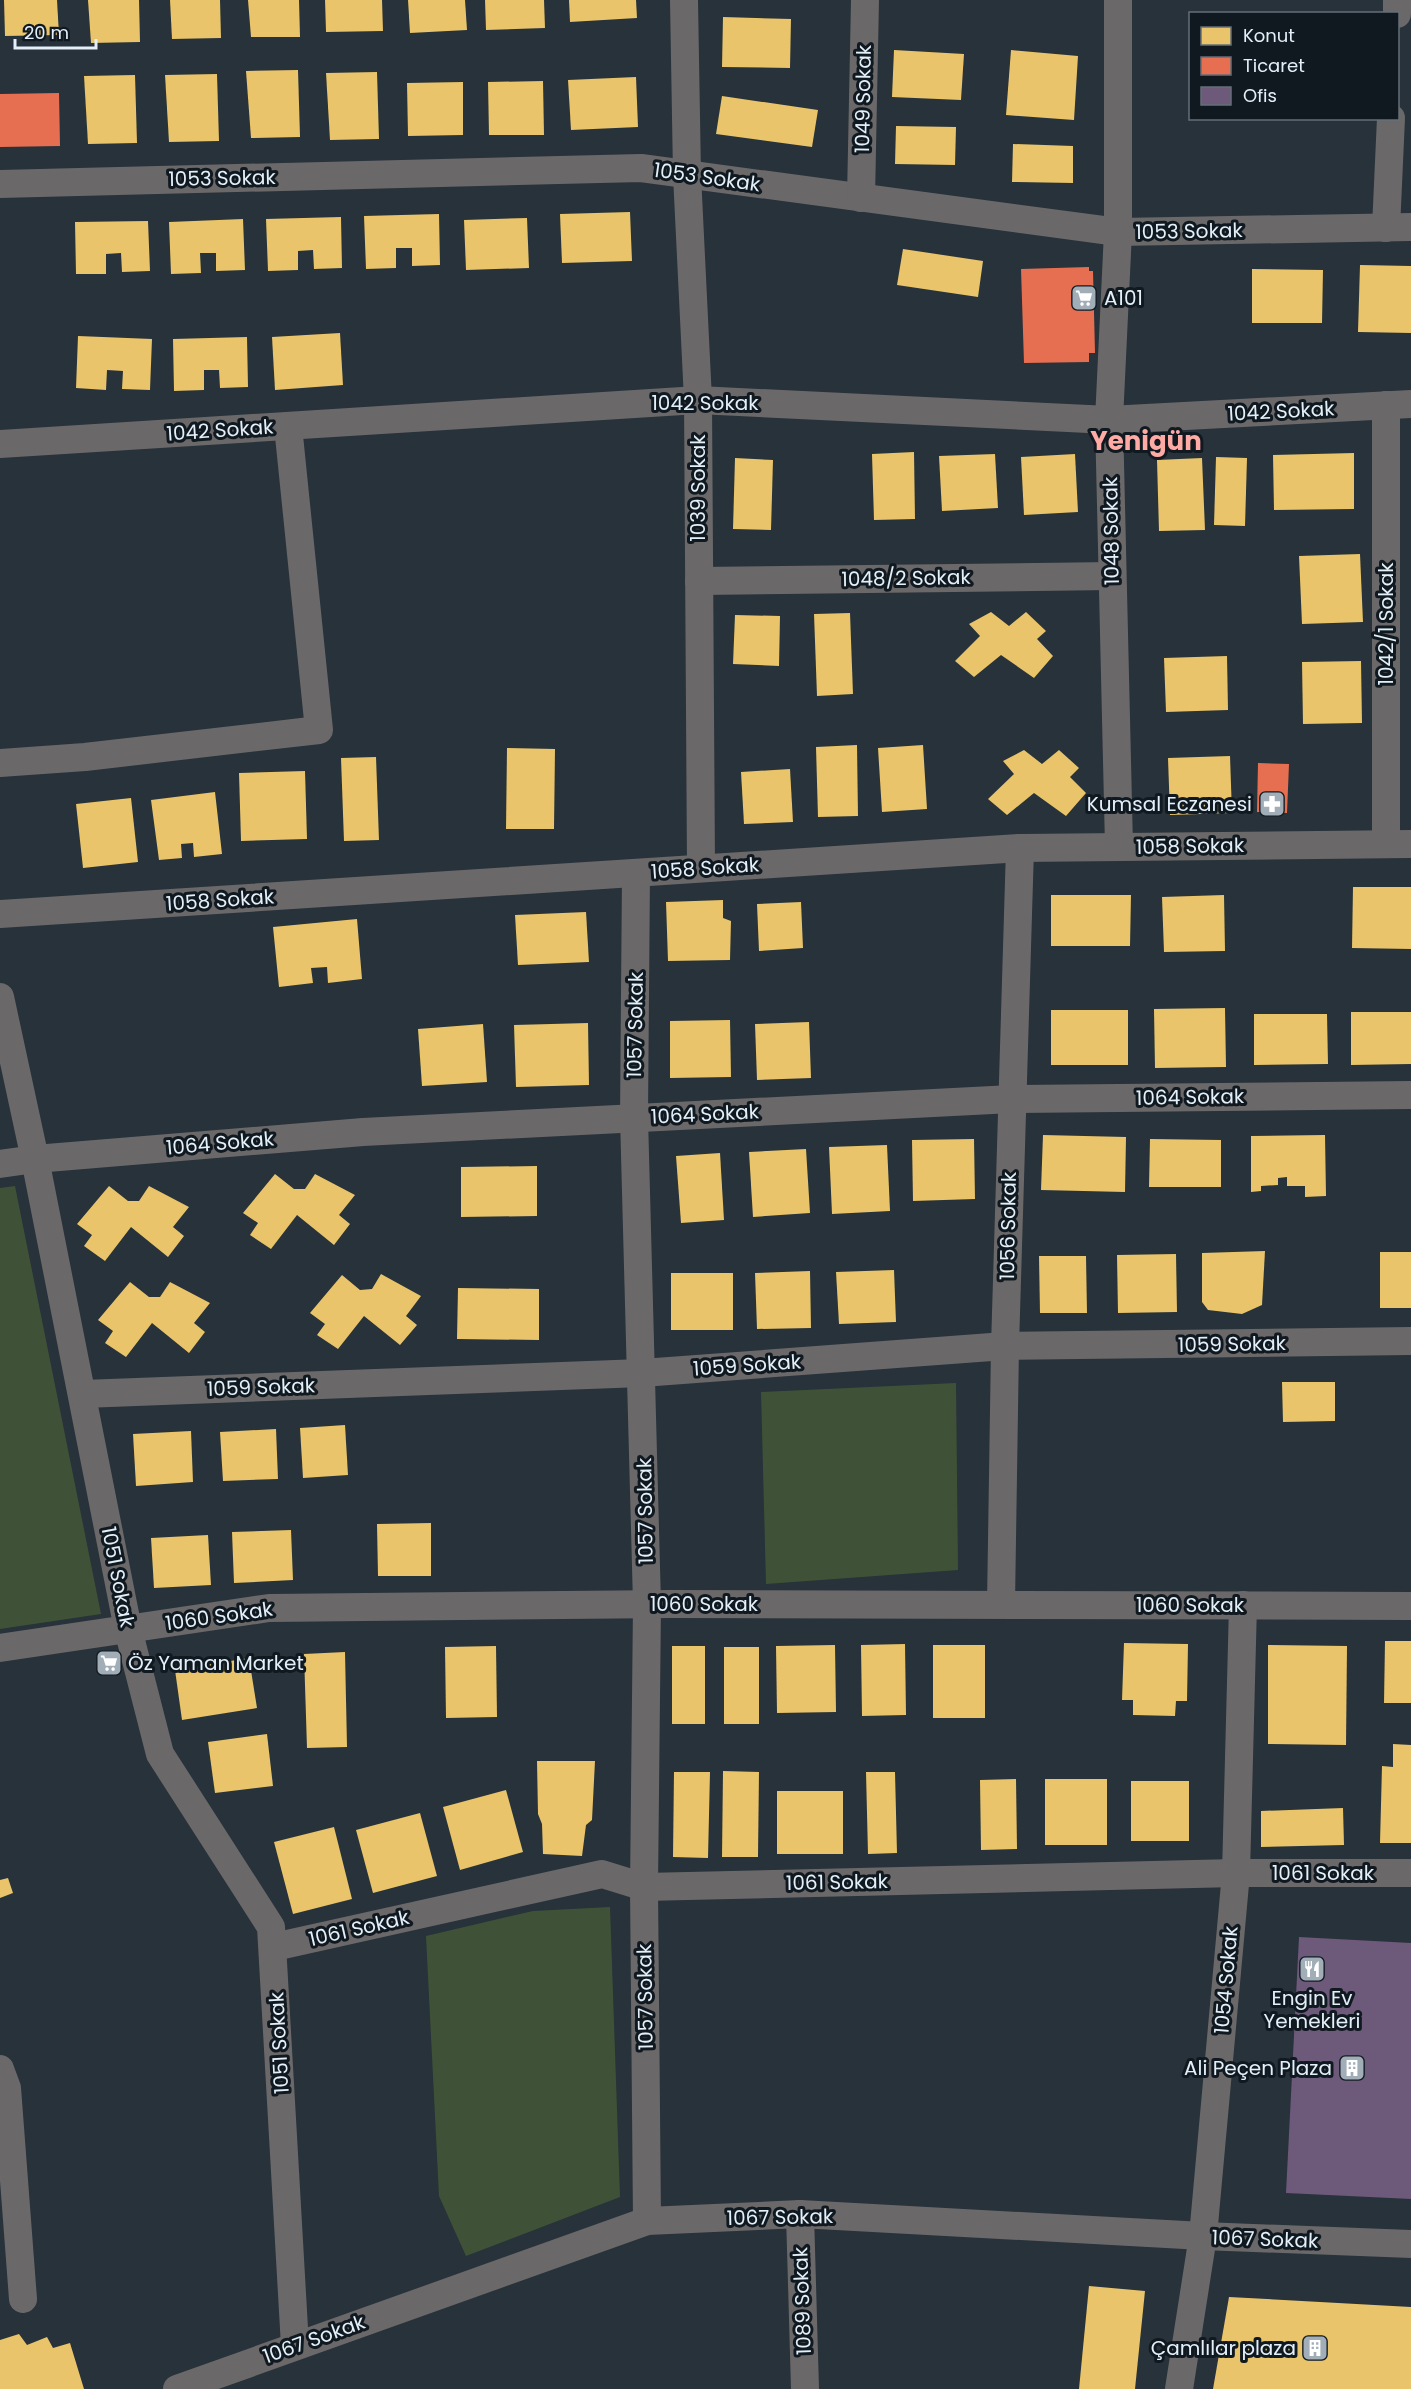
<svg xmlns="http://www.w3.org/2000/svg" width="1411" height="2389" font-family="Poppins,sans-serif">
<rect width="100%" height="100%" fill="#27323a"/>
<!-- green -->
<g fill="#3f5237">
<polygon points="15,1186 101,1614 0,1629 0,1188"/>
<polygon points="956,1383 958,1570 766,1584 761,1392"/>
<polygon points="610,1907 620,2197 466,2256 439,2196 426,1936 533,1911"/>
</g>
<!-- homes -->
<g fill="#e9c46a">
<polygon points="4,0 57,0 59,35 5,36"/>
<polygon points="88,0 139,0 140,42 91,43"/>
<polygon points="170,0 220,0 221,38 172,39"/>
<polygon points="248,0 299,0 300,37 251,37"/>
<polygon points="325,0 382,0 383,31 326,32"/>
<polygon points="408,0 465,0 467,30 410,33"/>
<polygon points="485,0 544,0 545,28 486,30"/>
<polygon points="569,0 636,0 637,18 570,22"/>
<polygon points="723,17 791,19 790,68 722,67"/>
<polygon points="894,50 964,54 961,100 892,97"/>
<polygon points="1011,50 1078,56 1074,120 1006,115"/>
<polygon points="298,70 300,137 251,138 246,71"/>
<polygon points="377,72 379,139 330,140 326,73"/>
<polygon points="217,74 219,141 169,142 165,75"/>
<polygon points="135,75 137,143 88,144 84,76"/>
<polygon points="636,77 638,127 571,130 568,80"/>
<polygon points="543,81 544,135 489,135 488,82"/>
<polygon points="463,82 463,135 408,136 407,83"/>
<polygon points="722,96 818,110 812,147 716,134"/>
<polygon points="896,126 956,127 955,165 895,164"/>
<polygon points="1013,144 1073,146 1073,183 1012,182"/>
<polygon points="630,212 632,261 562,263 560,214"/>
<polygon points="439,214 440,265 412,266 412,248 396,248 396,268 366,269 364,216"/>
<polygon points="341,217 342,268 314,269 313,250 298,251 298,270 268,271 266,219"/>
<polygon points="527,218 529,268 466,270 464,220"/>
<polygon points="243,219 245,270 216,271 216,253 200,253 201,273 171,274 169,222"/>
<polygon points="148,221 150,271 122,272 121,253 106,254 106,274 76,274 75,222"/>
<polygon points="903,249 983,261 978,297 897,285"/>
<polygon points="1360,265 1411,266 1411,333 1358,332"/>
<polygon points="1252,269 1323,270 1322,323 1252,323"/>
<polygon points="340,333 343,385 275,390 272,337"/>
<polygon points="78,336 152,339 150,390 122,389 123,371 107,370 106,390 76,388"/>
<polygon points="247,337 248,387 220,388 219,370 204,370 204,390 174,391 173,339"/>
<polygon points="914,452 915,519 874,520 872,454"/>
<polygon points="1354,453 1354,509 1274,510 1273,455"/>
<polygon points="995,454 998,508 942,511 939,456"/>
<polygon points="1075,454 1078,512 1024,515 1021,457"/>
<polygon points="1216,457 1247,458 1245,526 1214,525"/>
<polygon points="735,458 773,460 771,530 733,529"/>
<polygon points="1202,458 1205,530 1159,531 1157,460"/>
<polygon points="1360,554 1363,622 1302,624 1299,556"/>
<polygon points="991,612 1009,626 1026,612 1046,631 1037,639 1053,656 1034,678 1001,655 974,677 955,661 980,636 969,624"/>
<polygon points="850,613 853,694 817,696 814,614"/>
<polygon points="735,615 780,616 779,666 733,664"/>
<polygon points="1227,656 1228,710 1166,712 1164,658"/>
<polygon points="1361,661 1362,723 1303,724 1302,662"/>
<polygon points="857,745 858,816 818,817 816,747"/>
<polygon points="923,745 927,809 882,812 878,748"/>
<polygon points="507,748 555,749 554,829 506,829"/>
<polygon points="1024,750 1042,764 1059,750 1079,768 1070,777 1086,793 1066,816 1034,793 1007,815 988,799 1014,774 1003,761"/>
<polygon points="1230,756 1232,813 1170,815 1168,758"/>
<polygon points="376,757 379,840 344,841 341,758"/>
<polygon points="790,769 793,822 744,824 741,772"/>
<polygon points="305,771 307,839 241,841 239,773"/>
<polygon points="215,792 222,854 194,857 193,843 181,844 182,858 159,860 151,800"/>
<polygon points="131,798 138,862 83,868 76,804"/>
<polygon points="1353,887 1411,887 1411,949 1352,948"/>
<polygon points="1051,895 1131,895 1130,946 1051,946"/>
<polygon points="1224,895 1225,951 1164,952 1162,897"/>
<polygon points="723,900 723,918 731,921 730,960 668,961 666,902"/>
<polygon points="801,902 803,948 759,951 757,904"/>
<polygon points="586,912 589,962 518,965 515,915"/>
<polygon points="357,919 362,979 328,983 327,967 311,968 313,983 279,987 273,927"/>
<polygon points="1225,1008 1226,1067 1155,1068 1154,1009"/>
<rect x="1051" y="1010" width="77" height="55"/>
<polygon points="1351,1012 1411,1012 1411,1064 1351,1065"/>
<polygon points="1254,1014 1327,1014 1328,1064 1254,1065"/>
<polygon points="730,1020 731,1077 670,1078 670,1021"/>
<polygon points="809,1022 811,1078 757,1080 755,1024"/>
<polygon points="588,1023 589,1085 516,1087 514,1025"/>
<polygon points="483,1024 487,1082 422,1086 418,1029"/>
<polygon points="1043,1135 1126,1137 1125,1192 1041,1190"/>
<polygon points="1325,1135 1326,1196 1305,1197 1305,1186 1287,1186 1287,1177 1278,1178 1278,1185 1261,1186 1261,1191 1251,1192 1251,1136"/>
<polygon points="974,1139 975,1199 913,1201 912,1140"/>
<polygon points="1150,1139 1221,1140 1221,1187 1149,1187"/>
<polygon points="887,1145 890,1211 832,1214 829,1147"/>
<polygon points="806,1149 810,1213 753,1217 749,1152"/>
<polygon points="720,1153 724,1220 681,1223 676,1156"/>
<polygon points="537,1166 537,1216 461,1217 461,1167"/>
<polygon points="275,1174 294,1189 305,1189 315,1174 355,1195 339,1215 350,1224 334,1245 297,1215 271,1249 250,1235 258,1223 243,1213"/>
<polygon points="109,1186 128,1201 139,1201 149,1186 189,1207 173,1227 184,1236 168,1257 131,1227 105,1261 84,1246 92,1235 77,1224"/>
<polygon points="1265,1251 1262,1305 1242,1314 1208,1310 1202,1302 1202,1253"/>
<rect x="1380" y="1252" width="31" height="56"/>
<polygon points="1176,1254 1177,1312 1118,1313 1117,1255"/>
<polygon points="1039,1256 1086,1256 1087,1313 1040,1313"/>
<polygon points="894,1270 896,1322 839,1324 836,1272"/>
<polygon points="810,1271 811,1328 757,1329 755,1273"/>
<rect x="671" y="1273" width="62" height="57"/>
<polygon points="381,1274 421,1296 406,1316 417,1325 400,1345 364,1316 338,1349 317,1335 325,1324 310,1313 342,1275 360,1290 372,1289"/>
<polygon points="130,1282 149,1297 160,1297 170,1282 210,1303 194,1323 205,1332 189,1353 152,1323 126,1357 105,1343 113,1331 98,1320"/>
<polygon points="458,1288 539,1289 539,1340 457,1339"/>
<polygon points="1282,1382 1335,1382 1335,1421 1283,1422"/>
<polygon points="345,1425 348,1475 303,1478 300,1428"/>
<polygon points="276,1429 278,1479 223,1481 220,1432"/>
<polygon points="191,1431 193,1482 136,1486 133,1434"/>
<polygon points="431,1523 431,1576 378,1576 377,1524"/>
<polygon points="291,1530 293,1580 234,1583 232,1532"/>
<polygon points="208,1535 211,1585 154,1588 151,1538"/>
<polygon points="1385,1641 1411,1641 1411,1703 1384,1703"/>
<polygon points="1124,1643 1188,1644 1187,1701 1176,1701 1175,1716 1133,1715 1133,1700 1122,1700"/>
<polygon points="905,1644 906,1715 862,1716 861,1645"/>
<polygon points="835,1645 836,1712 777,1713 776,1646"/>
<rect x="933" y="1645" width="52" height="73"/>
<polygon points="1268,1645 1347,1646 1346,1745 1268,1744"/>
<polygon points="496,1646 497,1717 446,1718 445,1647"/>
<rect x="672" y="1646" width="33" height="78"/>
<rect x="724" y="1647" width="35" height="77"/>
<polygon points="345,1652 347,1747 307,1748 304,1654"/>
<polygon points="249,1658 257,1708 182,1720 175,1670"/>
<polygon points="267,1734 273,1786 215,1793 208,1742"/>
<polygon points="1393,1744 1411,1745 1411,1843 1380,1843 1382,1766 1393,1767"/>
<polygon points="537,1761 595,1761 592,1820 586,1825 582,1856 543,1854 542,1824 538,1814"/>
<polygon points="723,1771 759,1772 758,1857 722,1857"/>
<polygon points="674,1772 710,1772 708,1858 673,1857"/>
<polygon points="866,1772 895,1772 897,1853 868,1854"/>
<polygon points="1016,1779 1017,1849 981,1850 980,1780"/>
<rect x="1045" y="1779" width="62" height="66"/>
<rect x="1131" y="1781" width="58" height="60"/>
<polygon points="506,1790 523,1852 460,1870 443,1807"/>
<rect x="777" y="1791" width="66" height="63"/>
<polygon points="1343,1808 1344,1845 1261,1847 1261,1811"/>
<polygon points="420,1813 437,1876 373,1893 356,1830"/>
<polygon points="334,1827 352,1899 293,1914 274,1842"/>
<polygon points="8,1878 13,1893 0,1898 0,1880"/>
<polygon points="1089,2286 1145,2291 1135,2389 1079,2389"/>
<polygon points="1229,2297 1411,2307 1411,2389 1213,2389"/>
<polygon points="19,2334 27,2345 47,2337 53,2348 70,2343 84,2389 0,2389 0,2340"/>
</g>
<!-- shops -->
<g fill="#e76f51">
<polygon points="59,93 60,146 0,147 0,94"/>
<polygon points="1089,267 1089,271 1093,271 1095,353 1089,353 1089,362 1024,363 1021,269"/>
<polygon points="1258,763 1289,764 1287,813 1257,812"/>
</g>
<!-- offices -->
<polygon fill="#6d597a" points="1299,1937 1411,1943 1411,2199 1286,2193"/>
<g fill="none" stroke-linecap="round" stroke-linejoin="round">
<!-- street -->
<g stroke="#6b6869" stroke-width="28">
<polyline points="684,0 687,175 698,400 701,868"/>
<polyline points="1118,0 1118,232 1109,420 1119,846"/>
<polyline points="1397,14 1397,0"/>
<polyline points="0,184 641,168 1118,232 1411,227"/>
<polyline points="861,198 865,0"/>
<polyline points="1386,228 1391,118"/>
<polyline points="1386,405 1386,843"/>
<polyline points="0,444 698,400 1109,420 1411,404"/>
<polyline points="699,581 1112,576"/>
<polyline points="0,763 85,757 319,730 288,426"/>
<polyline points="636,873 634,1117 647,1604 644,1887 647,2221"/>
<polyline points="0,914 1020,848 1411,844"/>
<polyline points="0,997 35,1159 128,1629 160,1754 271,1927 295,2346"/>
<polyline points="0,1164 35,1159 363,1132 1012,1099 1411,1095"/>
<polyline points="83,1394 642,1373 1005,1346 1411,1341"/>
<polyline points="1001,1604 1005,1346 1020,848"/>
<polyline points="0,1648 269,1608 671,1604 1411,1606"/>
<polyline points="274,1947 602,1874 644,1887 1236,1873 1411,1873"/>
<polyline points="0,2069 7,2088 23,2299"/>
<polyline points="800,2214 805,2389"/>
<polyline points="177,2389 647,2221 800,2214 1203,2236 1411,2244"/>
<polyline points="1179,2389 1203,2236 1236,1873 1243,1605"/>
</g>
</g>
<!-- icons -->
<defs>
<g id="supermarket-square" transform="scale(1.35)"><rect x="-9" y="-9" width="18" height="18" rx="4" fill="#a1aeb7" stroke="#111920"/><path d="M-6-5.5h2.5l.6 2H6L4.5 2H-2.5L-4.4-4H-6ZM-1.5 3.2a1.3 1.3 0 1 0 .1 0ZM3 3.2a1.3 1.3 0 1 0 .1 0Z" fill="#fff"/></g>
<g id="pharmacy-square" transform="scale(1.35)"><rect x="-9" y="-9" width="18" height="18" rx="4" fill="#a1aeb7" stroke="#111920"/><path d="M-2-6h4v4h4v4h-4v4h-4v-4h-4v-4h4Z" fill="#fff"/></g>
<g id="restaurant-square" transform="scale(1.35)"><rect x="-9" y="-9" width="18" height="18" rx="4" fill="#a1aeb7" stroke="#111920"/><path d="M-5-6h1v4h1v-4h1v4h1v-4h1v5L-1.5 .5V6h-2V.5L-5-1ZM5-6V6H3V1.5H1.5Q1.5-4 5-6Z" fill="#fff"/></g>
<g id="building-square" transform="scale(1.35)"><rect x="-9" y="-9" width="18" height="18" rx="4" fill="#a1aeb7" stroke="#111920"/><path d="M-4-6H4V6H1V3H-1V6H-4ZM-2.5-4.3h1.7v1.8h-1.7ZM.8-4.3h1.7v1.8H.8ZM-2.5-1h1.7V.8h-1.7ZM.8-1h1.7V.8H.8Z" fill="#fff"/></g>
</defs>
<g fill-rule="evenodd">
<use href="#supermarket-square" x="1084" y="298"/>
<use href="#pharmacy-square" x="1272" y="804"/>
<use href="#supermarket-square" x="109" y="1663"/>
<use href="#restaurant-square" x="1312" y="1969"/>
<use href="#building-square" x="1352" y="2068"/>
<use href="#building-square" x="1315" y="2348"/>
</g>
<g text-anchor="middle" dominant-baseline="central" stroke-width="6" stroke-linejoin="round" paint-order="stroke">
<!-- street labels -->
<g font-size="20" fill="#e3f0fa" stroke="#111920">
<text transform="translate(863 99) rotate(-89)">1049 Sokak</text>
<text transform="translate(707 177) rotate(8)">1053 Sokak</text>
<text transform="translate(222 178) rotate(-1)">1053 Sokak</text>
<text transform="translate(1189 231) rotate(-1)">1053 Sokak</text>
<text x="705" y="403">1042 Sokak</text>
<text transform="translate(1281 411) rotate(-3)">1042 Sokak</text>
<text transform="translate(220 430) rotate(-4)">1042 Sokak</text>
<text transform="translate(698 488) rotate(-90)">1039 Sokak</text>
<text transform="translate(1111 531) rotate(-91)">1048 Sokak</text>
<text transform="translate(906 578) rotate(-1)">1048/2 Sokak</text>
<text transform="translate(1386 624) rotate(-90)">1042/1 Sokak</text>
<text transform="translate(1190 846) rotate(-1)">1058 Sokak</text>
<text transform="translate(705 868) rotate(-4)">1058 Sokak</text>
<text transform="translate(220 900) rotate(-4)">1058 Sokak</text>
<text transform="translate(635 1025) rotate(-89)">1057 Sokak</text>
<text transform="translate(1190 1097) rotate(-1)">1064 Sokak</text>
<text transform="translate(705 1114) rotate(-3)">1064 Sokak</text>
<text transform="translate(220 1143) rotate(-5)">1064 Sokak</text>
<text transform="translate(1008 1226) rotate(-89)">1056 Sokak</text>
<text transform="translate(1232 1344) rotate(-1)">1059 Sokak</text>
<text transform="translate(747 1365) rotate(-4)">1059 Sokak</text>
<text transform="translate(261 1387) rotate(-2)">1059 Sokak</text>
<text transform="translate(645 1511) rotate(-91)">1057 Sokak</text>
<text transform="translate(118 1577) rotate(79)">1051 Sokak</text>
<text x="704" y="1604">1060 Sokak</text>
<text x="1190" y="1605">1060 Sokak</text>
<text transform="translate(219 1616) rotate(-8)">1060 Sokak</text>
<text x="1323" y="1873">1061 Sokak</text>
<text transform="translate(837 1882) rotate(-1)">1061 Sokak</text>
<text transform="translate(359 1928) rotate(-13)">1061 Sokak</text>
<text transform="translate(1226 1980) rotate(-85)">1054 Sokak</text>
<text transform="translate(645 1997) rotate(-91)">1057 Sokak</text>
<text transform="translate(279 2043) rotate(-93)">1051 Sokak</text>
<text transform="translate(780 2217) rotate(-1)">1067 Sokak</text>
<text transform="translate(1265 2239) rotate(2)">1067 Sokak</text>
<text transform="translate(802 2301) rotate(-92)">1089 Sokak</text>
<text transform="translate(314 2339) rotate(-20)">1067 Sokak</text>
</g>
<!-- poi labels -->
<g font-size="20" fill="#e3f0fa" stroke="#111920" text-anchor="end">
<text x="1104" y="298" text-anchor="start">A101</text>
<text x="1252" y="804">Kumsal Eczanesi</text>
<text x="128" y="1663" text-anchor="start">Öz Yaman Market</text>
<text x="1312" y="1998" text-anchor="middle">Engin Ev<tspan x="1312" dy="23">Yemekleri</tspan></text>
<text x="1332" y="2068">Ali Peçen Plaza</text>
<text x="1296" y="2348">Çamlılar plaza</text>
</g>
<!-- district labels -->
<g font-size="26" font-weight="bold" fill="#feaaa5" stroke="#111920">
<text x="1146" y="441">Yenigün</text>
</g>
</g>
<!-- legend -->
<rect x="1189" y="12" width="210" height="108" fill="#111920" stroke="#656f77" stroke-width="1.5"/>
<rect x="1201" y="27" width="30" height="18" fill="#e9c46a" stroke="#656f77" stroke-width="1.5"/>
<text x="1243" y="42" font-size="18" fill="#e3f0fa">Konut</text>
<rect x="1201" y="57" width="30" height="18" fill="#e76f51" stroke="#656f77" stroke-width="1.5"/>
<text x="1243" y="72" font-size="18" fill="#e3f0fa">Ticaret</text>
<rect x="1201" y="87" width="30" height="18" fill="#6d597a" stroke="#656f77" stroke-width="1.5"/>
<text x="1243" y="102" font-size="18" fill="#e3f0fa">Ofis</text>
<!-- scale -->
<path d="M15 39v9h81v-9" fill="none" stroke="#e3f0fa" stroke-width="3"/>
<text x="24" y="39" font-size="18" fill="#e3f0fa" stroke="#111920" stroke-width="4.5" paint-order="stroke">20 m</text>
</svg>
